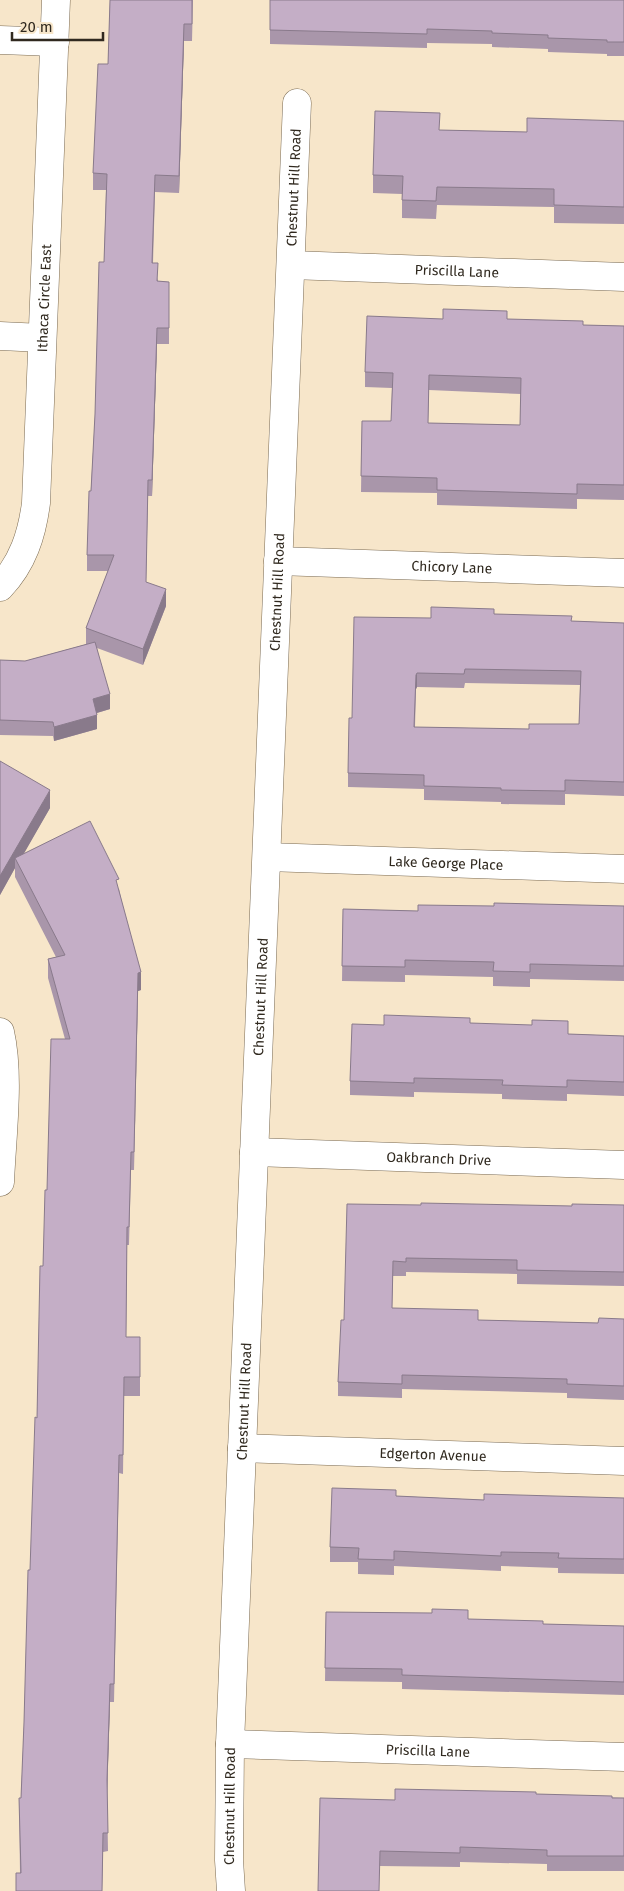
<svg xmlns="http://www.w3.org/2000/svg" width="624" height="1891" font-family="'Fira Sans',sans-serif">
<rect width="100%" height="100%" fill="#f7e6ca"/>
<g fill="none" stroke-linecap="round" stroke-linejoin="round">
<!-- street casing -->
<g stroke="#7b6b53" stroke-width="29">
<g id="street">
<polyline points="0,40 55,42"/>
<path id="s1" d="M291,265l333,12"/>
<polyline points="0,336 42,338"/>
<path id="s2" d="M278,561l346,12"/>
<path id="s3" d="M0,587c23,-24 32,-53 36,-84l20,-503"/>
<path id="s4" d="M267,857l357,12"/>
<path d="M0,1032c10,44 2,103 0,150"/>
<path id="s5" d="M254,1152l370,13"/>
<path id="s6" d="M242,1448l382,13"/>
<path id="s7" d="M230,1744l394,13"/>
<path id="s8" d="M231,1891l-2,-31 1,-116 67,-1641"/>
</g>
</g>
<!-- street -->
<use href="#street" stroke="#fff" stroke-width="28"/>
</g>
<!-- wall -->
<g fill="#a996aa" fill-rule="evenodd">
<polygon points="110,0 193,0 192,41 184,41 179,193 155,192 153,263 158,281 169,282 169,344 157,344 152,496 148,496 146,582 166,606 143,665 97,648 110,709 97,713 97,729 54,741 53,736 0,735 0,660 25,661 87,644 86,644 86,628 108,571 87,571 87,555 104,262 106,190 93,190 93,173 108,64"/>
<polygon points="270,0 624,0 624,56 607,56 607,54 548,52 548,49 492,47 492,44 427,43 427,48 270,44"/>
<polygon points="624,121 624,224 554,223 554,207 437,205 436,219 402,218 402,194 373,193 373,175 440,130 527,132"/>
<path d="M443,319h64l76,6 41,1v174l-47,-1v10l-140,-4v-12l-76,-1 1,-71h29l1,-33 -27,-1v-15zM429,390l92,4 -1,31 -92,-2z"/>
<path d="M494,614l78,7 52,2v173l-59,-2v11l-64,-1v-2l-77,-2v-11l-76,-2v-14l4,-55 79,-100zM465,683l115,2 -1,39 -50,5 -114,-2 1,-38 1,-2 47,1z"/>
<polygon points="0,761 50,808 23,854 119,889 141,990 138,991 134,1170 131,1170 129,1245 127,1245 126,1337 140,1337 140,1396 124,1396 123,1474 119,1473 114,1702 110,1702 107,1793 108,1851 103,1852 102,1891 16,1891 20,1873 19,1798 21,1798 37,1418 43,1266 47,1190 65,1039 48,978 48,959 56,957 15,877 15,868 0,895"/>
<polygon points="494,906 624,906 624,981 530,979 530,987 493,986 493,977 405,975 405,982 342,981 343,909 418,911"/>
<polygon points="470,1023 568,1034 624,1036 624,1096 567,1094 567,1101 502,1099 502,1094 414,1092 414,1097 350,1095 350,1081 384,1025"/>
<polygon points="421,1205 572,1206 624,1205 624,1286 517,1284 517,1274 406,1272 406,1276 393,1276 392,1308 478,1320 598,1323 624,1319 624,1400 567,1398 567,1393 402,1389 402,1398 338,1396 338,1382 344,1320"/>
<polygon points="396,1496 484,1500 624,1498 624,1574 558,1573 558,1568 501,1566 501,1571 394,1566 394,1575 358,1574 358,1562 330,1562 330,1547"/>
<polygon points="326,1612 468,1619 543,1624 624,1626 624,1695 402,1689 402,1682 325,1681"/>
<polygon points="536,1794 624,1798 624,1871 547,1871 547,1864 460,1862 460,1867 380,1866 318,1891 395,1800"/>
</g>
<!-- shaded-wall -->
<g fill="#897a8b">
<polygon points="184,24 184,41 179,193 179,176"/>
<polygon points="157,328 157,344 152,496 152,480"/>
<polygon points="166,589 166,606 143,665 143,649"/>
<polygon points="417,673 417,687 416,689 416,675"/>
<polygon points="110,694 110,709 93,714 93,699"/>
<polygon points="97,715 97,729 54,741 54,727"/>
<polygon points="50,790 50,808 18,864 15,858 15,868 0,895 0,876"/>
<polygon points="141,972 141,990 138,991 134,1170 138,973"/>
<polygon points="110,1684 110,1702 107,1798 107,1780"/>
</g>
<!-- building -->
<g fill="#c4aec6" stroke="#897a8b" fill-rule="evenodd">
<polygon points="110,0 192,0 192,24 184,24 179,176 155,175 152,263 158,263 157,281 169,282 169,328 157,328 152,480 148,480 146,582 166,589 143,649 86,628 114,555 87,555 89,491 91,491 95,414 99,262 104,262 107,174 93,173 98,64 108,64"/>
<polygon points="270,0 624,0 624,42 607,42 607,40 548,38 548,35 492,33 492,31 427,29 427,34 270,30"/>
<polygon points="375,111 440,113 439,130 527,132 527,118 624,121 624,207 554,205 554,189 437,187 436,201 402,200 403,176 373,175"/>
<path d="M443,309l64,2v8l76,2v4l41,1v159l-47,-1v10l-140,-4v-12l-76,-2 1,-55h29l2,-48 -28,-1 2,-56 76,3zM429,375l92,3 -1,47 -92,-2z"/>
<path d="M431,607l63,2v5l78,2 -1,5 53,2v159l-59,-2v11l-64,-1v-2l-77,-2v-11l-76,-2 1,-55h3l2,-101 77,1zM465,669l116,2 -2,53h-50v5l-115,-2 2,-52 1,-2 47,1z"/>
<polygon points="95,642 110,694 93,699 97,715 54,727 53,722 0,720 0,660 25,661"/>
<polygon points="0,761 50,790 0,876"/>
<polygon points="90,821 119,879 116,880 141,972 138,973 134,1152 131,1152 129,1227 127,1227 126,1337 140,1337 140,1377 124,1377 123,1455 119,1455 114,1684 110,1684 107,1780 108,1833 103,1833 102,1891 16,1891 16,1873 21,1873 19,1798 21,1798 24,1722 28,1570 30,1570 35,1417 37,1418 40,1266 43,1266 45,1190 47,1190 51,1039 70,1039 48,959 65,955 15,858"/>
<polygon points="494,903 624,906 624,966 530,964 530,972 493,971 494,962 405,960 405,967 342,966 343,909 418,911 418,905 494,906"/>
<polygon points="384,1015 470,1018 470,1023 532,1025 532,1020 568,1021 568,1034 624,1036 624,1082 567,1080 567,1087 502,1085 503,1080 414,1078 414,1083 350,1081 352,1024 384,1025"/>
<polygon points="421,1203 572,1206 572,1204 624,1205 624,1272 517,1270 517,1260 406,1258 406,1262 393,1261 392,1308 478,1310 478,1320 598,1323 599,1318 624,1319 624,1386 567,1384 567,1379 402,1375 402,1384 338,1382 341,1320 344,1320 347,1204 421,1205"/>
<polygon points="332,1488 396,1490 396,1496 484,1500 484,1494 624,1498 624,1559 558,1558 559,1553 501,1552 501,1556 394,1551 394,1560 358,1559 359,1548 330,1547"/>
<polygon points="432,1609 468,1610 468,1619 543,1621 543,1624 624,1626 624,1682 402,1675 402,1669 325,1668 326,1612 432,1613"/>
<polygon points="395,1789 536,1792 536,1794 612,1796 612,1798 624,1798 624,1856 547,1856 547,1850 460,1847 460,1853 380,1851 379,1891 318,1891 320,1798 395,1800"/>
</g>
<g text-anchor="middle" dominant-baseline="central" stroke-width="5" stroke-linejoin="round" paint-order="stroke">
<!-- street labels -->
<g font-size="14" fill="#30291f" stroke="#f7e6ca">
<text stroke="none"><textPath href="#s8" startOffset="1705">Chestnut Hill Road</textPath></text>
<text stroke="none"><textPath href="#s1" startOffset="166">Priscilla Lane</textPath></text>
<text stroke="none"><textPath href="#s3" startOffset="298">Ithaca Circle East</textPath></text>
<text stroke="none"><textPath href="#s2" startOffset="174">Chicory Lane</textPath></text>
<text stroke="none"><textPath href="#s8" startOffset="1300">Chestnut Hill Road</textPath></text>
<text stroke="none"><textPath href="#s4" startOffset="179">Lake George Place</textPath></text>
<text stroke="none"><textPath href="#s8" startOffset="895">Chestnut Hill Road</textPath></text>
<text stroke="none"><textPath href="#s5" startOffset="185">Oakbranch Drive</textPath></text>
<text stroke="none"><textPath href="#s8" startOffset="490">Chestnut Hill Road</textPath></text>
<text stroke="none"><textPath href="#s6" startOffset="191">Edgerton Avenue</textPath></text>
<text stroke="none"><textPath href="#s7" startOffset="198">Priscilla Lane</textPath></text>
<text stroke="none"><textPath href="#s8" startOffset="85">Chestnut Hill Road</textPath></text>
</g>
</g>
<!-- scale -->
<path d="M12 32v8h91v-8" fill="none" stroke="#30291f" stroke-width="2.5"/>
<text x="20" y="32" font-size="15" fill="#30291f" stroke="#f7e6ca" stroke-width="4" paint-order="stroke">20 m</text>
</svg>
